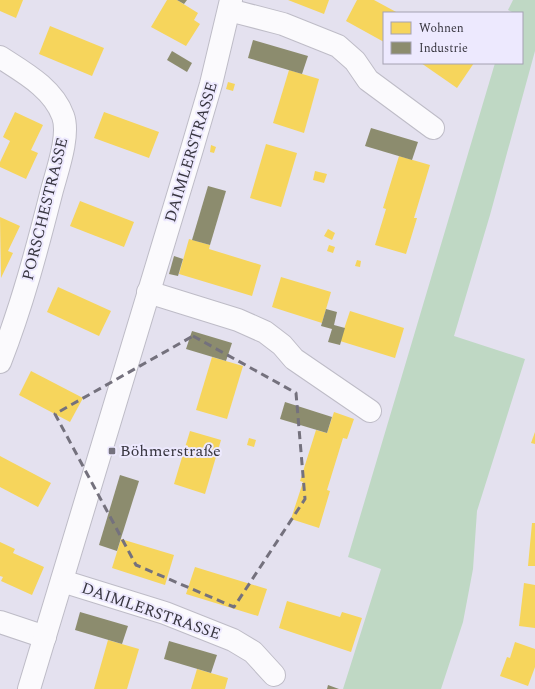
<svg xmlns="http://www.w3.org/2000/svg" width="535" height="689" font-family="Spectral,serif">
<rect width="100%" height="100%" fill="#e4e1ef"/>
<!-- green -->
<polygon fill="#bfd8c4" points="513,0 535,0 535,51 490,215 454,336 525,359 477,511 473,569 463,622 441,689 343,689 381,569 348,557 495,63 522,63 522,13 514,13 508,10"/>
<!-- homes -->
<g fill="#f6d55c">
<polygon points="0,0 23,0 16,18 0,11"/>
<polygon points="167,0 177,0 198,13 194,20 200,24 186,46 151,27"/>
<polygon points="288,0 329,0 324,14"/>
<polygon points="357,0 374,0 398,13 384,13 384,42 346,21"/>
<polygon points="50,26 104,48 92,76 39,54"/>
<polygon points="421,63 474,63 457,88"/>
<polygon points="289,70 319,79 304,133 273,123"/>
<polygon points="228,82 235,84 233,91 226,89"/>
<polygon points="15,112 43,125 31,150 38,153 26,179 0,167 0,162 10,141 3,137"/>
<polygon points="104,112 159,132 149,158 94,138"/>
<polygon points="266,144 297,153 281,207 250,198"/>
<polygon points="211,145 216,147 214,153 210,152"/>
<polygon points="399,156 430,165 414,218 417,218 406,254 375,245 386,209 383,208"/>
<polygon points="315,171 327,174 324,183 313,180"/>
<polygon points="80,201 134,222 124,247 70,226"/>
<polygon points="0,217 20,226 8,251 13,253 1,278"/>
<polygon points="328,229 335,233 332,240 324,236"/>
<polygon points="189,239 210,245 209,249 261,265 252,296 179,274"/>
<polygon points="329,245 335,247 333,253 327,251"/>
<polygon points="357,260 361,261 360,267 355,266"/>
<polygon points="281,277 331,292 322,323 272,307"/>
<polygon points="58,287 111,311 99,336 47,312"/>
<polygon points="350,311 404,328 395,358 340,341"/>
<polygon points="212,357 243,366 227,419 196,410"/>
<polygon points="31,371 83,398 70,422 19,395"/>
<polygon points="334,412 354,419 347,439 343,438 327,490 330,491 319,528 291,519 303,482 300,481 316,430 327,433"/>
<polygon points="190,431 221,440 205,494 174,484"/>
<polygon points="535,432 535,444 531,443"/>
<polygon points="249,438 256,440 254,447 247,445"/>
<polygon points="0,456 51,483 38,507 0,487"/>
<polygon points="532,523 535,523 535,566 528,566"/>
<polygon points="121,539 174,555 165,585 112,568"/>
<polygon points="0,542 15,549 13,553 44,567 32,595 1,581 3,577 0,576"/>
<polygon points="195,567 267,589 258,616 186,594"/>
<polygon points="524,583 535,585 535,628 519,626"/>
<polygon points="287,601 340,617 342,612 362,618 351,652 279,628"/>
<polygon points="108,640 139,649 127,689 94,689"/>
<polygon points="515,642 535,649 535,667 528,686 500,676 507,657 510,658"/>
<polygon points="197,669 228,678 225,689 191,689"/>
</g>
<!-- industry -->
<g fill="#8c8c6e">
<polygon points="177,0 187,0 184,4"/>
<polygon points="253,40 308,56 302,74 248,58"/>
<polygon points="172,51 192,63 187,72 167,60"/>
<polygon points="371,128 418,142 412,160 365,146"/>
<polygon points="208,186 226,191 210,245 192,240"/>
<polygon points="174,256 183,259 178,276 169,274"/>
<polygon points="326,309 337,312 334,325 345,328 340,345 328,342 332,329 321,326"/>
<polygon points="192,331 232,343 226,361 186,349"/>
<polygon points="285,402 332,417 327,433 280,419"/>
<polygon points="120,475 139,481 117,551 99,545"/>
<polygon points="80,612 128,626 122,644 75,630"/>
<polygon points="169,641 217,655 211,673 164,659"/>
<polygon points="328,685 339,689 327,689"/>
</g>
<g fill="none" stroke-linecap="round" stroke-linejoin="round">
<!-- minor casing -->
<g stroke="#bebcc7" stroke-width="24">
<g id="minor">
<polyline points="229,10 283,24 338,46 355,61 368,80 433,128"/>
<path d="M0,57c23,15 53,31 63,59 7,19 -6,55 -11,74 -15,59 -30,116 -52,172"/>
<polyline points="148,292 238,320 265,332 282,345 294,359 370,411"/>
<polyline points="62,581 165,613 233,640 253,652 274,675"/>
<polyline points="0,622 45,637"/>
<polyline points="29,689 192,149 211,84 231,0"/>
</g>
</g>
<!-- minor -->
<use href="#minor" stroke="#fbfafd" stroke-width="22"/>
</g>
<!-- marked area -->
<path fill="none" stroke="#74717d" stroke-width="3" stroke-dasharray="8 5" stroke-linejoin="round" d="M193,336l103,57 9,106 -71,108 -98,-42 -81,-151z"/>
<!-- markers -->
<rect fill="#74717d" stroke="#ede9fe" stroke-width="1.5" x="108" y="447" width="8" height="8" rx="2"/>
<g text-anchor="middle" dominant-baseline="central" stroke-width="4" stroke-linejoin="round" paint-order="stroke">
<!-- street labels -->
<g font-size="16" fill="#37353f" stroke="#ede9fe">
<text transform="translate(191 152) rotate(-73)">DAIMLERSTRASSE</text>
<text transform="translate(45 209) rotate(-76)">PORSCHESTRASSE</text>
<text transform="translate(151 611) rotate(19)">DAIMLERSTRASSE</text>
</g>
<!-- poi labels -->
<g font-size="16" fill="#37353f" stroke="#ede9fe" text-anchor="start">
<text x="120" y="451">Böhmerstraße</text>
</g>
</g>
<!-- legend -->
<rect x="383" y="12" width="140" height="52" fill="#ede9fe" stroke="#a4a1b2"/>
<rect x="391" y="22" width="20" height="12" fill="#f6d55c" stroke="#a4a1b2"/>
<text x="419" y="32" font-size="12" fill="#37353f">Wohnen</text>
<rect x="391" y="42" width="20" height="12" fill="#8c8c6e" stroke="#a4a1b2"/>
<text x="419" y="52" font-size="12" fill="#37353f">Industrie</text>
</svg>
